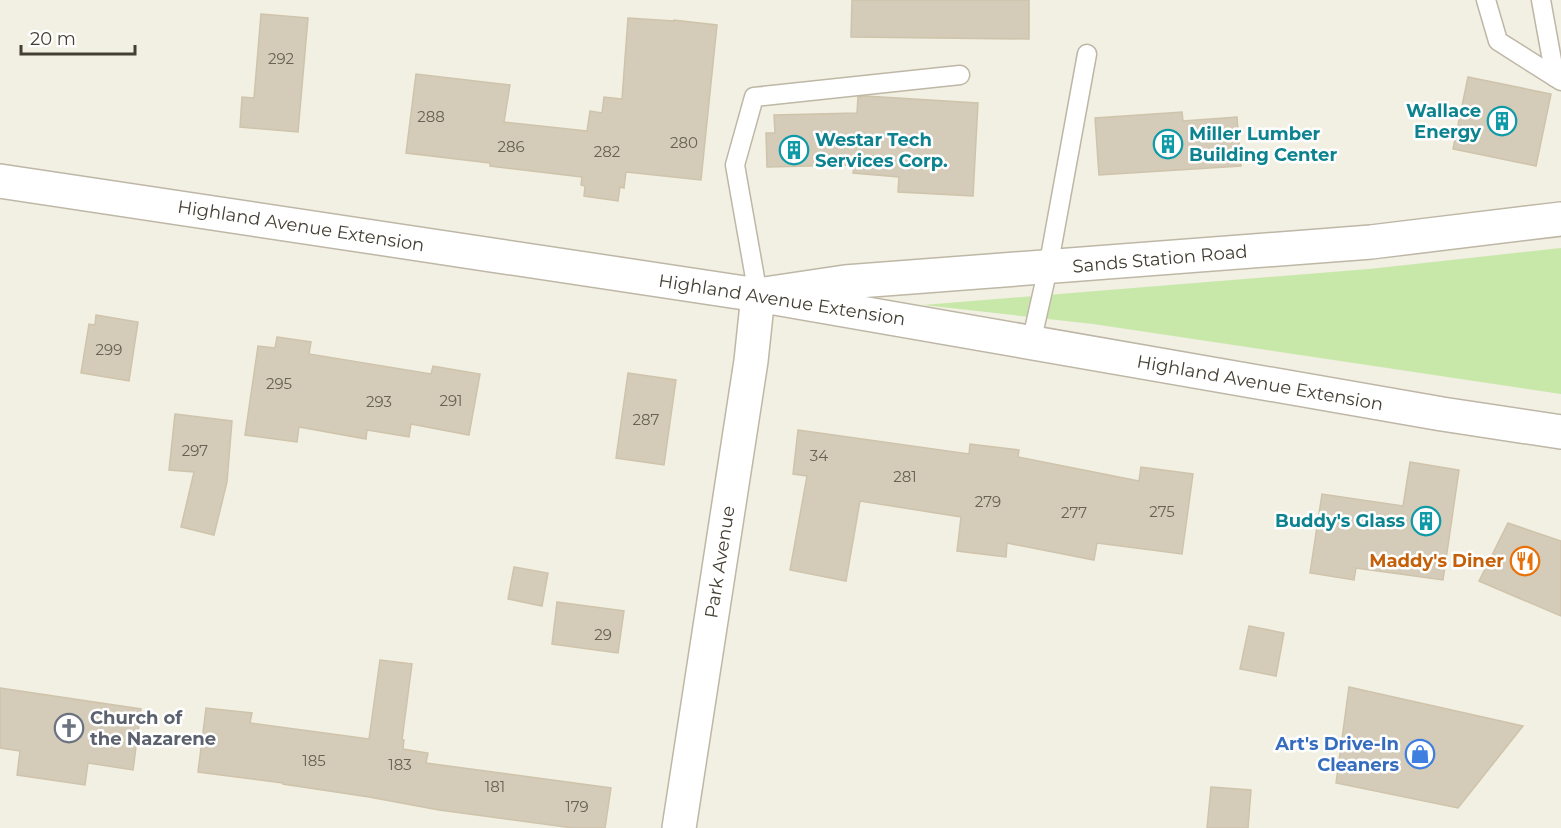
<svg xmlns="http://www.w3.org/2000/svg" width="1561" height="828" font-family="Montserrat,sans-serif">
<rect width="100%" height="100%" fill="#f2efe3"/>
<!-- green -->
<polygon fill="#c8e8aa" points="1561,248 1561,394 1093,324 923,305 1369,269"/>
<!-- building -->
<g fill="#d4cbb8" stroke="#cfc4ab" stroke-width="1.5">
<polygon points="852,0 1029,0 1029,39 851,37"/>
<polygon points="261,14 308,18 298,132 240,127 242,97 254,98"/>
<polygon points="628,18 674,21 674,20 717,25 701,180 626,172 624,188 620,187 618,201 584,196 585,186 581,185 582,177 490,166 490,163 406,153 416,74 510,85 504,122 587,131 590,111 602,113 604,97 622,99"/>
<polygon points="1468,77 1551,94 1536,166 1453,149"/>
<polygon points="865,96 978,103 973,196 898,192 899,177 853,173 854,165 767,167 766,133 775,133 774,115 857,113 858,97"/>
<polygon points="1182,112 1183,121 1237,117 1241,166 1099,175 1095,118"/>
<polygon points="96,315 138,322 129,381 81,373 89,324 95,325"/>
<polygon points="277,337 311,342 309,354 431,374 433,366 480,374 469,435 411,424 409,437 367,430 366,439 299,427 297,442 245,435 258,346 275,348"/>
<polygon points="628,373 676,380 664,465 616,458"/>
<polygon points="175,414 232,421 227,482 214,535 181,527 194,472 169,470"/>
<polygon points="798,430 969,454 970,444 1019,450 1018,457 1139,481 1141,467 1193,474 1182,554 1097,543 1094,560 1007,543 1006,557 957,551 961,517 860,501 846,581 790,570 807,476 793,474"/>
<polygon points="1410,462 1459,470 1443,580 1356,568 1354,580 1310,573 1322,494 1403,506"/>
<polygon points="1508,523 1561,541 1561,616 1479,581"/>
<polygon points="514,567 548,573 542,606 508,599"/>
<polygon points="557,602 624,611 618,653 552,644"/>
<polygon points="1249,626 1284,633 1276,676 1240,669"/>
<polygon points="380,660 412,664 402,740 404,740 403,749 428,753 426,763 611,788 605,828 573,828 439,810 369,797 283,784 283,783 198,772 206,708 252,713 250,723 369,739"/>
<polygon points="1349,687 1523,726 1458,808 1336,783"/>
<polygon points="0,688 141,709 133,770 88,763 85,785 17,775 20,751 0,748"/>
<polygon points="1211,787 1251,790 1248,828 1207,828"/>
</g>
<g fill="none" stroke-linecap="round" stroke-linejoin="round">
<!-- service casing -->
<g stroke="#beb7a6" stroke-width="21">
<g id="service">
<polyline points="1486,0 1498,41 1561,81"/>
<polyline points="1541,0 1555,77"/>
<polyline points="758,295 735,165 754,97 960,75"/>
<polyline points="1031,343 1048,268 1087,54"/>
</g>
</g>
<!-- minor casing -->
<g stroke="#beb7a6" stroke-width="36">
<polyline id="minor" points="679,828 751,361 758,295 845,282 1371,242 1561,219"/>
</g>
<!-- tertiary casing -->
<g stroke="#beb7a6" stroke-width="36">
<polyline id="tertiary" points="0,181 758,295 1442,414 1561,432"/>
</g>
<!-- service -->
<use href="#service" stroke="#fff" stroke-width="18"/>
<!-- minor -->
<use href="#minor" stroke="#fff" stroke-width="33"/>
<!-- tertiary -->
<use href="#tertiary" stroke="#fff" stroke-width="33"/>
</g>
<!-- icons -->
<defs>
<g id="building-ring" transform="scale(1.5)"><circle r="9.5" fill="#fff" stroke="#0f9aa8" stroke-width="1.5"/><path d="M-4-6H4V6H1V3H-1V6H-4ZM-2.5-4.3h1.7v1.8h-1.7ZM.8-4.3h1.7v1.8H.8ZM-2.5-1h1.7V.8h-1.7ZM.8-1h1.7V.8H.8Z" fill="#0f9aa8"/></g>
<g id="restaurant-ring" transform="scale(1.5)"><circle r="9.5" fill="#fff" stroke="#e8710a" stroke-width="1.5"/><path d="M-5-6h1v4h1v-4h1v4h1v-4h1v5L-1.5 .5V6h-2V.5L-5-1ZM5-6V6H3V1.5H1.5Q1.5-4 5-6Z" fill="#e8710a"/></g>
<g id="church-ring" transform="scale(1.5)"><circle r="9.5" fill="#fff" stroke="#6b7280" stroke-width="1.5"/><path d="M-1.2-6h2.4v3.5h3.3v2.4h-3.3V6h-2.4V-.1h-3.3v-2.4h3.3Z" fill="#6b7280"/></g>
<g id="shop-ring" transform="scale(1.5)"><circle r="9.5" fill="#fff" stroke="#3f7fe0" stroke-width="1.5"/><path d="M-5-2.5h2.3a2.7 3.5 0 0 1 5.4 0H5L5.5 6h-11ZM-1.5-2.5h3a1.5 2.3 0 0 0-3 0Z" fill="#3f7fe0"/></g>
</defs>
<g fill-rule="evenodd">
<use href="#building-ring" x="1502" y="121"/>
<use href="#building-ring" x="1168" y="144"/>
<use href="#building-ring" x="794" y="150"/>
<use href="#building-ring" x="1426" y="521"/>
<use href="#restaurant-ring" x="1525" y="561"/>
<use href="#church-ring" x="69" y="728"/>
<use href="#shop-ring" x="1420" y="754"/>
</g>
<g text-anchor="middle" dominant-baseline="central" stroke-width="5" stroke-linejoin="round" paint-order="stroke">
<!-- number labels -->
<g font-size="15" fill="#686254">
<text x="281" y="58">292</text>
<text x="431" y="116">288</text>
<text x="684" y="142">280</text>
<text x="511" y="146">286</text>
<text x="607" y="151">282</text>
<text x="109" y="349">299</text>
<text x="279" y="383">295</text>
<text x="451" y="400">291</text>
<text x="379" y="401">293</text>
<text x="646" y="419">287</text>
<text x="195" y="450">297</text>
<text x="819" y="455">34</text>
<text x="905" y="476">281</text>
<text x="988" y="501">279</text>
<text x="1162" y="511">275</text>
<text x="1074" y="512">277</text>
<text x="603" y="634">29</text>
<text x="314" y="760">185</text>
<text x="400" y="764">183</text>
<text x="495" y="786">181</text>
<text x="577" y="806">179</text>
</g>
<!-- culture labels -->
<g font-size="18" font-weight="bold" fill="#0d838f" stroke="#fff" text-anchor="end">
<text x="1481" y="111">Wallace<tspan x="1481" dy="21">Energy</tspan></text>
<text x="1189" y="134" text-anchor="start">Miller Lumber<tspan x="1189" dy="21">Building Center</tspan></text>
<text x="815" y="140" text-anchor="start">Westar Tech<tspan x="815" dy="21">Services Corp.</tspan></text>
<text x="1405" y="521">Buddy's Glass</text>
</g>
<!-- street labels -->
<g font-size="18" fill="#443f33" stroke="#fff">
<text transform="translate(301 226) rotate(9)">Highland Avenue Extension</text>
<text transform="translate(1160 259) rotate(-5)">Sands Station Road</text>
<text transform="translate(782 300) rotate(9)">Highland Avenue Extension</text>
<text transform="translate(1260 383) rotate(10)">Highland Avenue Extension</text>
<text transform="translate(720 562) rotate(-81)">Park Avenue</text>
</g>
<!-- food labels -->
<g font-size="18" font-weight="bold" fill="#c56008" stroke="#fff" text-anchor="end">
<text x="1504" y="561">Maddy's Diner</text>
</g>
<!-- worship labels -->
<g font-size="18" font-weight="bold" fill="#5b616d" stroke="#fff" text-anchor="start">
<text x="90" y="718">Church of<tspan x="90" dy="21">the Nazarene</tspan></text>
</g>
<!-- shop labels -->
<g font-size="18" font-weight="bold" fill="#366cbe" stroke="#fff" text-anchor="end">
<text x="1399" y="744">Art's Drive-In<tspan x="1399" dy="21">Cleaners</tspan></text>
</g>
</g>
<!-- scale -->
<path d="M21 45v9h114v-9" fill="none" stroke="#443f33" stroke-width="3"/>
<text x="30" y="45" font-size="18" fill="#443f33" stroke="#ffffff" stroke-width="4.5" paint-order="stroke">20 m</text>
</svg>
